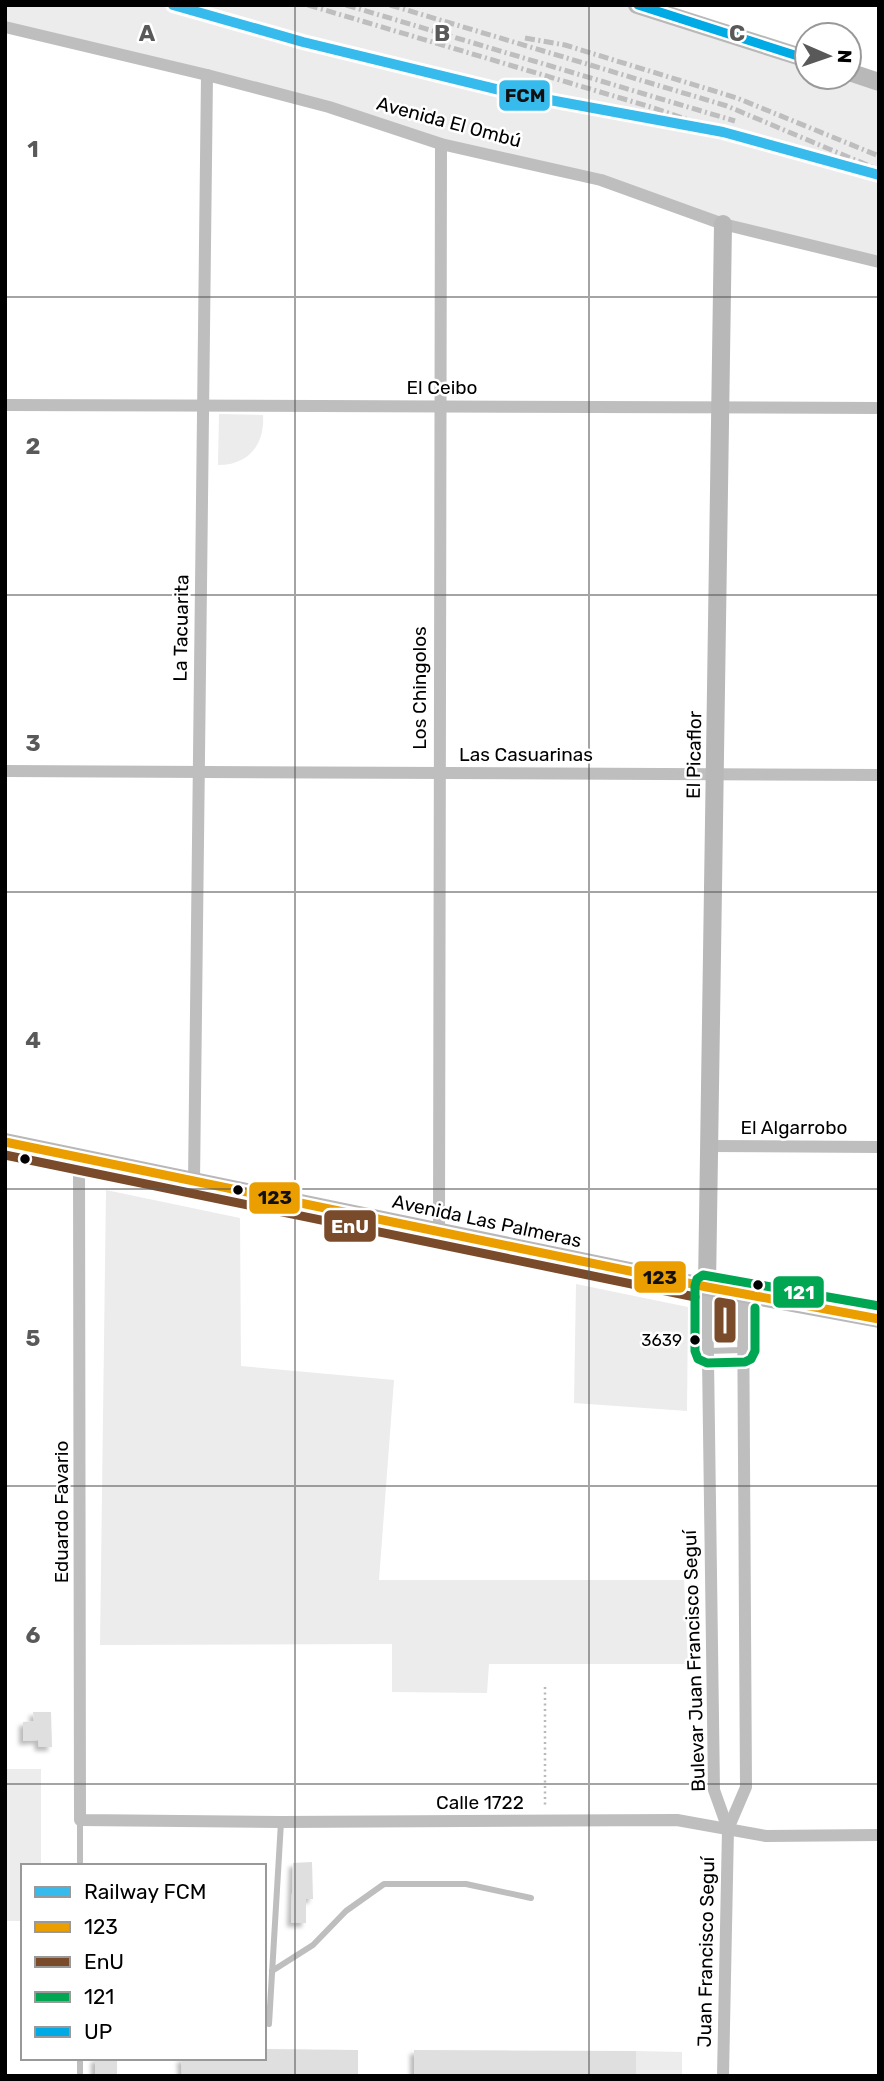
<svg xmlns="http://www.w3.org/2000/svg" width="884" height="2081" font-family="Rubik,sans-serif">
<defs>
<filter id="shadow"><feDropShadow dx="-4" dy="4" stdDeviation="2" flood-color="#0004"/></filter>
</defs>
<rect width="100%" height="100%" fill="#fff"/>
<!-- green -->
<g fill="#ececec">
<polygon points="5,5 637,5 807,59 807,77 849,77 879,82 879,262 723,224 601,180 441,144 329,107 5,27"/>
<path d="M219,414l44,1c2,30 -15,50 -45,50z"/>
<polygon points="106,1190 240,1218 241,1366 394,1380 379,1580 684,1580 688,1664 489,1664 487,1693 392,1692 392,1644 100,1645"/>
<polygon points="576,1284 688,1307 687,1411 574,1403"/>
<polygon points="5,1769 41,1769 41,1866 23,1866 23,1921 5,1921"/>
<polygon points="636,2051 682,2052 682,2076 636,2076"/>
</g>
<!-- building -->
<g fill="#dfdfdf" filter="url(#shadow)">
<polygon points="33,1712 51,1712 52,1747 39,1747 38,1740 23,1741 23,1722 34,1721"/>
<polygon points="312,1862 313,1899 306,1899 306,1923 291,1923 293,1863"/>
<polygon points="264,2049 358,2050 358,2076 182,2076 181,2058 264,2058"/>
<polygon points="414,2050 636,2051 636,2076 414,2076"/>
<polygon points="95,2058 117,2058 117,2074 95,2076"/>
</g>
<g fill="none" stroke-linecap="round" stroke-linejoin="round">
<!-- path -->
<polyline stroke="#b9b9b9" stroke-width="2.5" stroke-dasharray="2 3.5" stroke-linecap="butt" points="545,1687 545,1807"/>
<!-- lane -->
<g stroke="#bebebe" stroke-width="6">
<polyline points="707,1351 743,1350"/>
<polyline points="80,1866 80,1820"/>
<polyline points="272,1971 313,1945 346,1911 384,1884 466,1884 531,1898"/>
<polyline points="269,2024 281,1822"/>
<polyline points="80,2076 80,2058"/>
</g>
<!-- street -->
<g stroke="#bebebe" stroke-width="12">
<polyline points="5,27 207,75 329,107 441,144 601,180 723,224 879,262"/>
<polyline points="5,405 879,408"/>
<polyline points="5,771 879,775"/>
<polyline points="709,1146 879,1147"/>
<polyline points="79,1158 80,1820 281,1822 677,1820 766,1836 879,1835"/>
<polyline points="194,1182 207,75"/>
<polyline points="439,1232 441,144"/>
<polyline points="707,1287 714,1790 728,1829 723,2076"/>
<polyline points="728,1829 746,1787 743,1294"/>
</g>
<!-- secondary -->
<g stroke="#b8b8b8" stroke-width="18">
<polyline points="637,5 807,59"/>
<polyline points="849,72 879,82"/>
<polyline points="5,1142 707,1287 879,1319"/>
<polyline points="707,1287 723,224"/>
</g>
<!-- rail -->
<g stroke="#bebebe" stroke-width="5" stroke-dasharray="10 3.5 2 3.5" stroke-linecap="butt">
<polyline points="308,5 654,108 723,132"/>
<polyline points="346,5 735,121"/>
<polyline points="390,5 727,106 879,170"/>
<polyline points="525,38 565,45 737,98 879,156"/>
</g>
<!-- bus-1 casing -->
<g stroke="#fff" stroke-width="14">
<polyline id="bus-1" points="5,1142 707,1287 879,1319"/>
</g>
<!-- bus-2 casing -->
<g stroke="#fff" stroke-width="14">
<g id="bus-2">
<polyline points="5,1155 695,1297"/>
<polygon points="719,1302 731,1304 731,1338 719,1338"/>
</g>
</g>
<!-- bus-3 casing -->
<g stroke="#fff" stroke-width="14">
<polyline id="bus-3" points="755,1308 755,1351 751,1359 745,1362 707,1363 698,1359 695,1351 695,1286 697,1279 703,1275 879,1306"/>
</g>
<!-- bus-4 casing -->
<g stroke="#fff" stroke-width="14">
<polyline id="bus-4" points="638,5 807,59"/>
</g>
<!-- bus-1 -->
<use href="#bus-1" stroke="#eb9e00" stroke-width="9"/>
<!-- bus-2 -->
<use href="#bus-2" stroke="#7a4b2a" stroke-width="9"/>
<!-- bus-3 -->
<use href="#bus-3" stroke="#00a651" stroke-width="9"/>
<!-- bus-4 -->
<use href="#bus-4" stroke="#00aae4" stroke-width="9"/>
<!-- rail-1 casing -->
<g stroke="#fff" stroke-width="16">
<polyline id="rail-1" points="173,5 303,42 512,93 723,132 879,175"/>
</g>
<!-- rail-1 -->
<use href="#rail-1" stroke="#37bbed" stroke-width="10"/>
</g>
<!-- grid -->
<path fill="none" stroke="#595959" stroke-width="2" stroke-opacity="0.55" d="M295,5v2071M589,5v2071M5,297h874M5,595h874M5,892h874M5,1189h874M5,1486h874M5,1784h874"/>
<!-- markers -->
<g fill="#000" stroke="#fff" stroke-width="2.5">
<circle cx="25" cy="1159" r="6"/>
<circle cx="238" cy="1190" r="6"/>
<circle cx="758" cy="1285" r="6"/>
<circle cx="695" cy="1340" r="6"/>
</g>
<g text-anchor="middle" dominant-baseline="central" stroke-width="5" stroke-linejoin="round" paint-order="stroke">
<!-- bus labels -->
<g font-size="17" fill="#000" stroke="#fff" text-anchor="end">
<text x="682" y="1340">3639</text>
</g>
<!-- street labels -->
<g font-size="19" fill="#000" stroke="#fff">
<text transform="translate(449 122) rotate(15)">Avenida El Ombú</text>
<text x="442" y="387">El Ceibo</text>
<text transform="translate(181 628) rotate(-89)">La Tacuarita</text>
<text transform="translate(419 688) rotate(-90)">Los Chingolos</text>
<text x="526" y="754">Las Casuarinas</text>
<text transform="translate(694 755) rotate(-89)">El Picaflor</text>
<text x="794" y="1127">El Algarrobo</text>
<text transform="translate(487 1221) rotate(12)">Avenida Las Palmeras</text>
<text transform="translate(61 1512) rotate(-90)">Eduardo Favario</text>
<text transform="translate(694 1661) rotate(-92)">Bulevar Juan Francisco Seguí</text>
<text x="480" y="1802">Calle 1722</text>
<text transform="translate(706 1952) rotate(-89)">Juan Francisco Seguí</text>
</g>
</g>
<g font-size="23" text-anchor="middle" font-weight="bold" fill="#595959" stroke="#fff" stroke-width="5" stroke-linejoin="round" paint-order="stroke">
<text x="147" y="41">A</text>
<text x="442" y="41">B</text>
<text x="737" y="41">C</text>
<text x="33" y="157">1</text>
<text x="33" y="454">2</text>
<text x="33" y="751">3</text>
<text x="33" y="1048">4</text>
<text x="33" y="1346">5</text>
<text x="33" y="1643">6</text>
</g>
<g stroke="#fff" stroke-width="2.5">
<rect x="498" y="79" width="53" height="33" rx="7" fill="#37bbed"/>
<rect x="248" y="1181" width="53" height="34" rx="7" fill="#eb9e00"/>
<rect x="323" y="1209" width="54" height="34" rx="7" fill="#7a4b2a"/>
<rect x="633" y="1260" width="54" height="34" rx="7" fill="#eb9e00"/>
<rect x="772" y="1275" width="53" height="34" rx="7" fill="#00a651"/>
</g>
<g font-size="19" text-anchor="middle" font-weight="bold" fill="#fff">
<text x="350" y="1233">EnU</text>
<text x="799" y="1299">121</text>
</g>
<g font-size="19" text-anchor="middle" font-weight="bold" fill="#111">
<text x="525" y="102">FCM</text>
<text x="275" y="1204">123</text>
<text x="660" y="1284">123</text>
</g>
<!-- border -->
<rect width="884" height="2081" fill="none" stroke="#000000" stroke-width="14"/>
<!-- legend -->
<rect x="21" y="1864" width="245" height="196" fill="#ffffff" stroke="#999999" stroke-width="2"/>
<rect x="35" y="1887" width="35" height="10" fill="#37bbed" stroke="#999999" stroke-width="2"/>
<text x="84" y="1899" font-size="21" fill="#000000">Railway FCM</text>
<rect x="35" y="1922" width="35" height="10" fill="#eb9e00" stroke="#999999" stroke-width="2"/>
<text x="84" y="1934" font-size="21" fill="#000000">123</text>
<rect x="35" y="1957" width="35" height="10" fill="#7a4b2a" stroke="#999999" stroke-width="2"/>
<text x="84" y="1969" font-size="21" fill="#000000">EnU</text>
<rect x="35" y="1992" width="35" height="10" fill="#00a651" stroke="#999999" stroke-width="2"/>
<text x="84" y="2004" font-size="21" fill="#000000">121</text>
<rect x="35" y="2027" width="35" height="10" fill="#00aae4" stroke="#999999" stroke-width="2"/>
<text x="84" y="2039" font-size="21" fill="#000000">UP</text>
<!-- north arrow -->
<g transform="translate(828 56) rotate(92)"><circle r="33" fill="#ffffff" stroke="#999999" stroke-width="2"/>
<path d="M0-5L12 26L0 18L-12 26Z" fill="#595959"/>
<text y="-10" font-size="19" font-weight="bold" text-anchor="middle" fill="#000000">N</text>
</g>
</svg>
